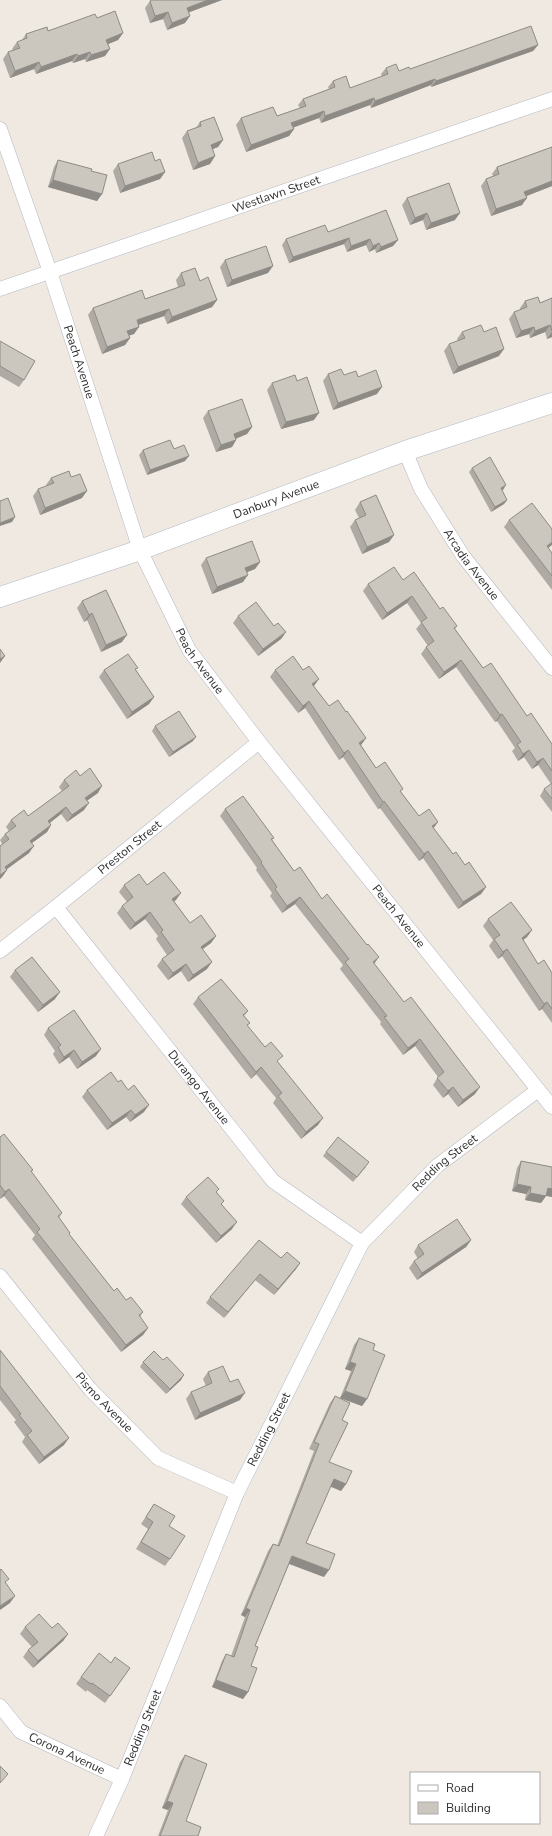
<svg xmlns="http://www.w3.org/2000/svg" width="552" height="1836" font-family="'Nunito Sans',sans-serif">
<rect width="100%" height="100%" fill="#efe9e1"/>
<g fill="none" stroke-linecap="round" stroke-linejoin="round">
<!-- street casing -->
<g stroke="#b4b7c1" stroke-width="15">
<g id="street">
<path id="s1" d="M0,129l50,143 90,278 49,100 70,92 293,365"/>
<path id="s2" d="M0,289l552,-190"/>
<path id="s3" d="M405,451l16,38 42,67 89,112"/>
<path id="s4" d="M56,907l217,274 89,62"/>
<path id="s5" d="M0,951l56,-44 203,-165"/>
<path id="s6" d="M0,1276l90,113 68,69 79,35"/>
<path id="s7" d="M0,1706l21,26 101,47"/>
<path id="s8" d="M96,1836l26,-57 115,-286 125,-250 75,-77 101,-76"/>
</g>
</g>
<!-- secondary casing -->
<g stroke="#b4b7c1" stroke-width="21">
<g id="secondary">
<path id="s9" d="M0,597l140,-47 265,-99 147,-48"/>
</g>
</g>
<!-- street -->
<use href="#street" stroke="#fff" stroke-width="14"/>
<!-- secondary -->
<use href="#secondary" stroke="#fff" stroke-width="20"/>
</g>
<!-- wall -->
<g fill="#afaba4">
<polygon points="222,0 189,12 185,23 167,30 163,19 150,23 145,8 150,1"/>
<polygon points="97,18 123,33 118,40 108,44 105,56 86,62 85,59 73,63 72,61 36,74 34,69 10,78 3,59 8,52 13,50 12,49 17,42 22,40 26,34 48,31"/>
<polygon points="538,45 533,51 431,87 431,85 371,108 370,105 321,123 319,118 293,127 294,129 289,136 246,152 236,125 241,118 277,116 300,108 298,105 303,99 329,89 328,87 333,81 350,88 382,77 381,74 386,68 399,71"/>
<polygon points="200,122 223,140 218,147 212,149 215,156 210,164 193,170 182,138 187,131 196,128"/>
<polygon points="552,147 552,186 526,196 522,205 491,216 481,186 486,179 493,176 492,174 497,167"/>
<polygon points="58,160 91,171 102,194 97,201 48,187 54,167"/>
<polygon points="155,161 165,172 160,179 120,193 113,171 118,164"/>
<polygon points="407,198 455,220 426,230 423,220 410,225 402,205"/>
<polygon points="328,232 398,240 393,246 376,253 375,249 369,252 366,245 347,252 344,244 289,263 282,245 286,239"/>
<polygon points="225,260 268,273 227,287 220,267"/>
<polygon points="181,273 200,281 217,300 212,307 167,324 164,316 139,325 134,334 129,335 130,338 125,345 102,354 88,315 93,308 145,299 178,287 176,280"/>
<polygon points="552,298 552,337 547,339 545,332 530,338 529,334 516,338 509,319 514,312 520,310 520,308 525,301 540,303"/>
<polygon points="462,332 484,332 499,356 453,374 444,351 449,344 458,341 457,339"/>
<polygon points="0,341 24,380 19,387 0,376"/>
<polygon points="328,374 358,377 377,394 333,410 323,381"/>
<polygon points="297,381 314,420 281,429 267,390 272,383"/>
<polygon points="208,411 252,427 247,434 236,439 236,440 232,447 216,452 203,418"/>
<polygon points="174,449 185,461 147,475 139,455 143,450"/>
<polygon points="472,468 503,490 502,490 507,500 504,504 491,512 469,472"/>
<polygon points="71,477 82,498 40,515 33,496 38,489 47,486 46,485 51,478"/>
<polygon points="360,502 394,535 389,542 362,554 350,527 355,520 359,518 355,510"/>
<polygon points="509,520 548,548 552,553 552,590 504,527"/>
<polygon points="206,558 260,562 255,569 247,572 243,582 212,594 201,565"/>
<polygon points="403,580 440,609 457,626 455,629 483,668 527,716 552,744 552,812 540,796 544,789 551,784 538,765 532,769 524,757 518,761 512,751 515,748 497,721 495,722 456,667 439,679 421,654 426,647 428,646 416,629 421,623 407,603 382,620 363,591 368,584"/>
<polygon points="82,601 122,642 101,652 87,620 84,622 77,608"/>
<polygon points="238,616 274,626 286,632 281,639 258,656 233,623"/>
<polygon points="104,670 136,670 154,697 149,704 127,719 99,677"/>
<polygon points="275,670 303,670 313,686 329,706 346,712 366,738 361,745 376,768 401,792 419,816 433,828 453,854 465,865 486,887 481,894 458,909 423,858 419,861 380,808 378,809 343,757 339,760 305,708 298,713 270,677"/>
<polygon points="155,726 193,741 169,757 152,731"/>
<polygon points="80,776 98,793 87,800 84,810 67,822 61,814 50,823 51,825 47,832 32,843 29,853 7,869 7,870 2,877 0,879 0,846 2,844 0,840 5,834 9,831 6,827 11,820 28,816 39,808 62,791 59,787 64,780"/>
<polygon points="225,809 274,838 272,840 294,871 322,899 374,964 475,1094 458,1107 448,1094 443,1098 433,1085 438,1077 415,1046 403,1055 380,1024 381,1022 340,969 343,965 295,904 282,913 270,896 272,893 256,870 257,868 220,816"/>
<polygon points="124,885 147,885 176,900 174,901 190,923 216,936 211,943 202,949 207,969 188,982 181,971 168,980 157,966 162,959 167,955 156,939 158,936 145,919 130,930 117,913 122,906 127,902 119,892"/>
<polygon points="488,919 532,930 527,937 523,940 538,964 552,973 552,1023 542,1009 539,1011 502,956 498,959 489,946 493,940 483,926"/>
<polygon points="15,970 55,999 38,1012 10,977"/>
<polygon points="198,997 248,1011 244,1016 250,1023 247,1026 278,1062 318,1125 301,1139 273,1103 276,1098 256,1074 251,1079 193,1004"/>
<polygon points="48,1028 96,1056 77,1069 69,1057 59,1064 53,1054 55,1051 44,1035"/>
<polygon points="118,1082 128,1090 144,1112 130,1122 126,1117 107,1130 82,1097 87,1090"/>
<polygon points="0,1137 33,1170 31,1172 62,1213 59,1218 70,1233 69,1234 114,1291 143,1312 140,1317 148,1328 143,1335 121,1352 32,1239 35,1235 4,1196 0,1199"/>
<polygon points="326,1152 366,1167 353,1182 323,1156"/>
<polygon points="521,1161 552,1167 552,1197 546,1196 541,1203 525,1200 526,1194 512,1191 517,1168"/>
<polygon points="217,1192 232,1229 216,1243 181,1204 186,1197"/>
<polygon points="471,1240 466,1247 417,1280 409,1268 414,1261 418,1259 414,1252 418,1245"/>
<polygon points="281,1258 300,1263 296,1269 274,1295 255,1280 224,1318 206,1303 210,1297"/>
<polygon points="359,1338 373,1350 367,1399 362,1406 340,1398 351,1371 345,1369 354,1345"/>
<polygon points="0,1350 64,1445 39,1464 22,1442 25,1437 14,1422 16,1420 0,1400"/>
<polygon points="163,1360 181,1380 166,1394 140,1367 143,1362"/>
<polygon points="208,1372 230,1382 240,1400 195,1420 186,1399 191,1392 206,1386 203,1379"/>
<polygon points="335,1396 342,1420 329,1462 346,1484 341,1491 331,1486 306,1543 324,1577 289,1564 255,1646 251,1666 248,1692 243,1699 212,1687 222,1661 226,1654 231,1656 245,1617 241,1615 268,1551 273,1544 277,1546 314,1451 309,1449 330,1403"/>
<polygon points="154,1504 169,1526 170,1559 165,1566 136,1549 148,1529 141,1524"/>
<polygon points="25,1627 52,1628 68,1634 63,1641 33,1668 23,1657 28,1650 32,1647 20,1634"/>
<polygon points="125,1675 105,1703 87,1690 86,1692 76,1684 81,1677"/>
<polygon points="185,1755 186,1821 198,1836 158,1836 168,1810 162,1808 180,1762"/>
</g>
<!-- shaded-wall -->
<g fill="#8e8b86">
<polygon points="208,0 222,0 182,15 187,8"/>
<polygon points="168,12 163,19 150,23 155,16"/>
<polygon points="190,16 185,23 167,30 172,23"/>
<polygon points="123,33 118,40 101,47 106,40"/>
<polygon points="538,45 533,51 431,87 436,81"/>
<polygon points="110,49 105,56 86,62 91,55"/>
<polygon points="90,52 85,59 73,63 78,56"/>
<polygon points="77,54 72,61 36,74 41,67"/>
<polygon points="39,62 34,69 10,78 15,71"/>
<polygon points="435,79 431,85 371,108 375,101"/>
<polygon points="374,98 370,105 321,123 325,116"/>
<polygon points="324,111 319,118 287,130 291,123"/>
<polygon points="294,129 289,136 246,152 251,145"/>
<polygon points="223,140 218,147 206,152 211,145"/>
<polygon points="215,156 210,164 193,170 198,163"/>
<polygon points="165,172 160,179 120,193 125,186"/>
<polygon points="53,180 102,194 97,201 48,187"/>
<polygon points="552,181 552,186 519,199 524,192"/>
<polygon points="527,198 522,205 491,216 496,209"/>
<polygon points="427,213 423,220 410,225 415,218"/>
<polygon points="460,213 455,220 426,230 431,223"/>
<polygon points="349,238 344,244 289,263 293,257"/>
<polygon points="370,239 366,245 347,252 351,246"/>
<polygon points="398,240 393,246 376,253 381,247"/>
<polygon points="379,243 375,249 369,252 373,246"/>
<polygon points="273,266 268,273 227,287 232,280"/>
<polygon points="217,300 212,307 167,324 172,317"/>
<polygon points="169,309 164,316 132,327 137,320"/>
<polygon points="550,325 545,332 530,338 535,331"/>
<polygon points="139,327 134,334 122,338 127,331"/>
<polygon points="534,327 529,334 516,338 521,331"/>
<polygon points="552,332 552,337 547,339"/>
<polygon points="130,338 125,345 102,354 107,347"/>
<polygon points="504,349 499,356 453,374 458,367"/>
<polygon points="382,387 377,394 333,410 338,403"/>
<polygon points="319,413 314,420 281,429 286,422"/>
<polygon points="252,427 247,434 229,441 234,434"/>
<polygon points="236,440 232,447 216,452 221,445"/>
<polygon points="189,456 185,461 147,475 150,470"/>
<polygon points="506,485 503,490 497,493 501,488"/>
<polygon points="87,491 82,498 40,515 45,508"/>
<polygon points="507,500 504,504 491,512 495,507"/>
<polygon points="15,517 12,522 0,526 0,523"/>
<polygon points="394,535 389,542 362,554 367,547"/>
<polygon points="552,542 552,545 542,553 547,546"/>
<polygon points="260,562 255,569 240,575 245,568"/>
<polygon points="248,575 243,582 212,594 217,587"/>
<polygon points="412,596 407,603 382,620 387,613"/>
<polygon points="92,613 87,620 84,622 89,615"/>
<polygon points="286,632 281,639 258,656 263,649"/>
<polygon points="127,635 122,642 101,652 106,645"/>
<polygon points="5,656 0,663 0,659"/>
<polygon points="461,660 456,667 439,679 444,672"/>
<polygon points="319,679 314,686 307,691 312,684"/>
<polygon points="154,697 149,704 127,719 132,712"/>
<polygon points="309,701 305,708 298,713 303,706"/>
<polygon points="502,714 497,721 495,722 500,715"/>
<polygon points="196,737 193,741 169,757 173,752"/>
<polygon points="366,738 361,745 359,743"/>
<polygon points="348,750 343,757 339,760 344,753"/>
<polygon points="529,750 524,757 518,761 523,754"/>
<polygon points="543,758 538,765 532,769 537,762"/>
<polygon points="102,786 98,793 81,805 85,798"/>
<polygon points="384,801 380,808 378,809 383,802"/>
<polygon points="89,803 84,810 67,822 72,815"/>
<polygon points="66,807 61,814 43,828 48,821"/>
<polygon points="438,822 433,829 432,826"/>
<polygon points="51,825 47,832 25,848 30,841"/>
<polygon points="34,846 29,853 0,874 5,867"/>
<polygon points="428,851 423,858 419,861 424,854"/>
<polygon points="7,870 2,877 0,879 0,875"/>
<polygon points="486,887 481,894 458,909 463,902"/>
<polygon points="181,893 176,900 167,906 172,899"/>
<polygon points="300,897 295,904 282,913 287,906"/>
<polygon points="150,912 145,919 130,930 135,923"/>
<polygon points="532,930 527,937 517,945 522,938"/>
<polygon points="216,936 211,943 196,954 201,947"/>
<polygon points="507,949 502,956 498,959 503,952"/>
<polygon points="379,957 374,964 373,962"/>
<polygon points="212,962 207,969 188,982 193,975"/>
<polygon points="186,964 181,971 168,980 173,973"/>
<polygon points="60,992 55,999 38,1012 43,1005"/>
<polygon points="547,1002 542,1009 539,1011 544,1004"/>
<polygon points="420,1039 415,1046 403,1055 408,1048"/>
<polygon points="101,1049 96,1056 77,1069 82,1062"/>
<polygon points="74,1050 69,1057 59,1064 64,1057"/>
<polygon points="261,1067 256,1074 251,1079 256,1072"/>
<polygon points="453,1087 448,1094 443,1098 448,1091"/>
<polygon points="480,1087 475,1094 458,1107 463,1100"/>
<polygon points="149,1105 144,1112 130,1122 135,1115"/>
<polygon points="131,1110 126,1117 107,1130 112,1123"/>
<polygon points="323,1118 318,1125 301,1139 306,1132"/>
<polygon points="517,1184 531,1187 526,1194 512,1191"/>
<polygon points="548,1188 552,1189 552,1197 543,1195"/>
<polygon points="9,1189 4,1196 0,1199 5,1192"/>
<polygon points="530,1193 546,1196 541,1203 525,1200"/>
<polygon points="237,1222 232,1229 216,1243 221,1236"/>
<polygon points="471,1240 466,1247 417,1280 422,1273"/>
<polygon points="300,1263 296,1269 274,1295 278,1289"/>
<polygon points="260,1274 255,1280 224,1318 228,1312"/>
<polygon points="148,1328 143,1335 121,1352 126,1345"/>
<polygon points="350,1362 356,1364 351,1371 345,1369"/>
<polygon points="184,1375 181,1380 166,1394 170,1389"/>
<polygon points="345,1391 367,1399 362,1406 340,1398"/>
<polygon points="245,1393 240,1400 195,1420 200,1413"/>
<polygon points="69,1438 64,1445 39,1464 44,1457"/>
<polygon points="334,1479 346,1484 341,1491 329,1486"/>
<polygon points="292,1556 329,1570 324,1577 287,1563"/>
<polygon points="15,1596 10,1603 0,1610 0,1606"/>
<polygon points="246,1608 250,1610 245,1617 241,1615"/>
<polygon points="68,1634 63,1641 33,1668 38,1661"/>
<polygon points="216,1680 248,1692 243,1699 212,1687"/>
<polygon points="167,1801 173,1803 168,1810 162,1808"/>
</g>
<!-- building -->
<g fill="#cbc7bf" stroke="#8e8b86">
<polygon points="151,0 208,0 187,8 190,16 172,23 168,12 155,16 150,1"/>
<polygon points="115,11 123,33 106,40 110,49 91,55 90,52 78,56 77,54 41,67 39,62 15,71 8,52 20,48 17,42 27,38 26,34 47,27 48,31 95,14 97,18"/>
<polygon points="531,26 538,45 436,81 435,79 375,101 374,98 325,116 324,111 291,123 294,129 251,145 241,118 273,107 277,116 306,106 303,99 335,87 333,81 346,76 350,88 388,74 386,68 396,64 399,71 409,67 410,69"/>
<polygon points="214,117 223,140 211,145 215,156 198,163 187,131 201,126 200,122"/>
<polygon points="552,147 552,181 524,192 527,198 496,209 486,179 499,174 497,167"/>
<polygon points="152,152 155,161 160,159 165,172 125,186 118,164"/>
<polygon points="58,160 92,169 91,171 107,175 102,194 53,180"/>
<polygon points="449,183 460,213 431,223 427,213 415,218 407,198"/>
<polygon points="386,210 398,240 381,247 379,243 373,246 370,239 351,246 349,238 293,257 286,239 325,225 328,232"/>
<polygon points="266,246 273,266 232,280 225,260"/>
<polygon points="195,268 200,281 208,277 217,300 172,317 169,309 137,320 139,327 127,331 130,338 107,347 93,308 142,290 145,299 185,285 181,273"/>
<polygon points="538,297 540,303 552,298 552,331 550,325 535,331 534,327 521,331 514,312 527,307 525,301"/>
<polygon points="481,325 484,332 496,327 504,349 458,367 449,344 465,338 462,332"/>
<polygon points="0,341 35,361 24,380 0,366"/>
<polygon points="341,369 344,375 356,371 358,377 376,370 382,387 338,403 328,374"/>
<polygon points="295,375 297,381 307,377 319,413 286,422 272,383"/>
<polygon points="242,399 252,427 234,434 236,440 221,445 208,411"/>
<polygon points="170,440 174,449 184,445 189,456 150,470 143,450"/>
<polygon points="490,457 506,485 501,488 507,500 495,507 472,468"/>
<polygon points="69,471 71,477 80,474 87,491 45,508 38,489 54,483 51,478"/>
<polygon points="376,495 394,535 367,547 355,520 366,515 360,502"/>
<polygon points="8,498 15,517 0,523 0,501"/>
<polygon points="532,503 552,529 552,542 547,546 552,553 552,576 509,520"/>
<polygon points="252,541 260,562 245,568 248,575 217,587 206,558"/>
<polygon points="394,567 403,580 414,572 440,609 443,607 457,626 454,628 483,668 491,663 527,716 531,713 552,744 552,771 543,758 537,762 529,750 523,754 517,744 521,742 502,714 500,715 461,660 444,672 426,647 434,641 421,622 427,618 412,596 387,613 368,584"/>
<polygon points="106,590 127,635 106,645 92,613 89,615 82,601"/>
<polygon points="256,602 274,626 278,623 286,632 263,649 238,616"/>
<polygon points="0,649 5,656 0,659"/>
<polygon points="128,654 138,668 135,669 154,697 132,712 104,670"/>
<polygon points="293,656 303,670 309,666 319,679 312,684 329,706 338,700 346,712 347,711 366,738 359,743 376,768 385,762 403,789 400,791 419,816 429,809 438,822 432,826 453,854 456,852 465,865 469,862 486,887 463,902 428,851 424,854 384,801 383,802 348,750 344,753 309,701 303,706 275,670"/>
<polygon points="179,711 196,737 173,752 155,726"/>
<polygon points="90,768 102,786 85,798 89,803 72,815 66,807 48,821 51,825 30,841 34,846 5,867 7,870 0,875 0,846 9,839 5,834 16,826 11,820 24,810 28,816 39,808 69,786 64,780 76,770 80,776"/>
<polygon points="552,783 552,799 544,789"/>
<polygon points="243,796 274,838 271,839 294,871 300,867 322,899 327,894 367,945 368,944 379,957 373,962 404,1002 411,997 480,1087 463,1100 453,1087 448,1091 437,1078 444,1072 420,1039 408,1048 384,1017 387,1016 345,962 349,959 300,897 287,906 275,889 277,887 261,863 262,862 225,809"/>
<polygon points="164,872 181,893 172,899 190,923 201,915 216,936 201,947 212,962 193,975 186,964 173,973 162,959 174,950 161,932 163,930 150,912 135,923 122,906 133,897 124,885 139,874 147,885"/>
<polygon points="511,902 532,930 522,938 538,964 544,960 552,973 552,1009 547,1002 544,1004 507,949 503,952 494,939 500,935 488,919"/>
<polygon points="32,957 60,992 43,1005 15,970"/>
<polygon points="221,979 248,1011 243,1015 250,1023 247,1025 265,1047 271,1042 283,1056 277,1061 323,1118 306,1132 278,1096 282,1093 261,1067 256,1072 198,997"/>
<polygon points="74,1010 101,1049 82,1062 74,1050 64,1057 58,1047 61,1045 48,1028"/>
<polygon points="111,1072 118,1082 121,1080 128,1090 134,1085 149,1105 135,1115 131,1110 112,1123 87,1090"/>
<polygon points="4,1134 33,1170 31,1171 62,1213 58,1216 70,1233 69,1234 114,1291 117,1288 126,1300 131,1297 143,1312 139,1315 148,1328 126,1345 37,1232 40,1229 9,1189 5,1192 0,1185 0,1137"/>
<polygon points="338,1137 369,1162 357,1177 326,1152"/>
<polygon points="521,1161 552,1167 552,1189 548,1188 546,1196 530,1193 531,1187 517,1184"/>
<polygon points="208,1177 219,1189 216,1192 224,1201 221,1204 237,1222 221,1236 186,1197"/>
<polygon points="457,1219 471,1240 422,1273 414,1261 424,1254 418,1245"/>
<polygon points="259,1240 281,1258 287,1252 300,1263 278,1289 260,1274 228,1312 210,1297"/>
<polygon points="359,1338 375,1344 373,1350 385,1355 367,1399 345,1391 356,1364 350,1362"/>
<polygon points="0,1350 69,1438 44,1457 27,1435 32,1431 19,1415 21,1414 0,1386"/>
<polygon points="154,1351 163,1360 167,1357 184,1375 170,1389 143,1362"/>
<polygon points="223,1366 230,1382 238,1379 245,1393 200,1413 191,1392 212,1383 208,1372"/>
<polygon points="335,1396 350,1403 342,1420 348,1423 329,1462 352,1471 346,1484 334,1479 306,1543 335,1554 329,1570 292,1556 255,1646 258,1647 251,1666 257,1668 248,1692 216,1680 226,1654 234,1657 250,1610 246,1608 273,1544 279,1546 319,1444 314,1442"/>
<polygon points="154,1504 175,1516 169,1526 185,1536 170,1559 141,1542 153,1522 146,1517"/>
<polygon points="1,1569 9,1579 5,1582 15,1596 0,1606 0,1570"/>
<polygon points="39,1614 52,1628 58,1623 68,1634 38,1661 28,1650 38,1642 25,1627"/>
<polygon points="99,1653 111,1663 115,1657 130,1668 110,1696 92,1683 91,1684 81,1677"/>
<polygon points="185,1755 207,1764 186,1821 201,1827 198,1836 160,1836 173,1803 167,1801"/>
<polygon points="0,1766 8,1774 0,1783"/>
</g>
<g text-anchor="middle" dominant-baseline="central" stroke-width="4" stroke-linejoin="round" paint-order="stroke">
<!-- street labels -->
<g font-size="12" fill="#2e2e2e" stroke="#fff">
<text stroke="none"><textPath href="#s2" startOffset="292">Westlawn Street</textPath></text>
<text stroke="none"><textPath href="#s1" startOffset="246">Peach Avenue</textPath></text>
<text stroke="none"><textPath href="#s9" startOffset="293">Danbury Avenue</textPath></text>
<text stroke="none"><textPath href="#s3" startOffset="132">Arcadia Avenue</textPath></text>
<text stroke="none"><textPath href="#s1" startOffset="570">Peach Avenue</textPath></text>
<text stroke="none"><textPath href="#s5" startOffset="166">Preston Street</textPath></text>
<text stroke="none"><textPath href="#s1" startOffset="894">Peach Avenue</textPath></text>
<text stroke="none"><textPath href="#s4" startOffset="230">Durango Avenue</textPath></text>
<text stroke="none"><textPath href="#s8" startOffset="766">Redding Street</textPath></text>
<text stroke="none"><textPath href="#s6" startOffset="164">Pismo Avenue</textPath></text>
<text stroke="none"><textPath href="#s8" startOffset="442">Redding Street</textPath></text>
<text stroke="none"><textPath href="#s8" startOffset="118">Redding Street</textPath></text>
<text stroke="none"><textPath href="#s7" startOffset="84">Corona Avenue</textPath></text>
</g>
</g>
<!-- legend -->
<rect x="410" y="1772" width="130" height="52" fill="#ffffff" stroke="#ababab"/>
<rect x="418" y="1785" width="20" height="6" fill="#ffffff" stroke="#ababab"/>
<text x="446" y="1792" font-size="12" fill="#2e2e2e">Road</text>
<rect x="418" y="1802" width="20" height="12" fill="#cbc7bf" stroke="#ababab"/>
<text x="446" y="1812" font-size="12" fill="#2e2e2e">Building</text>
</svg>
